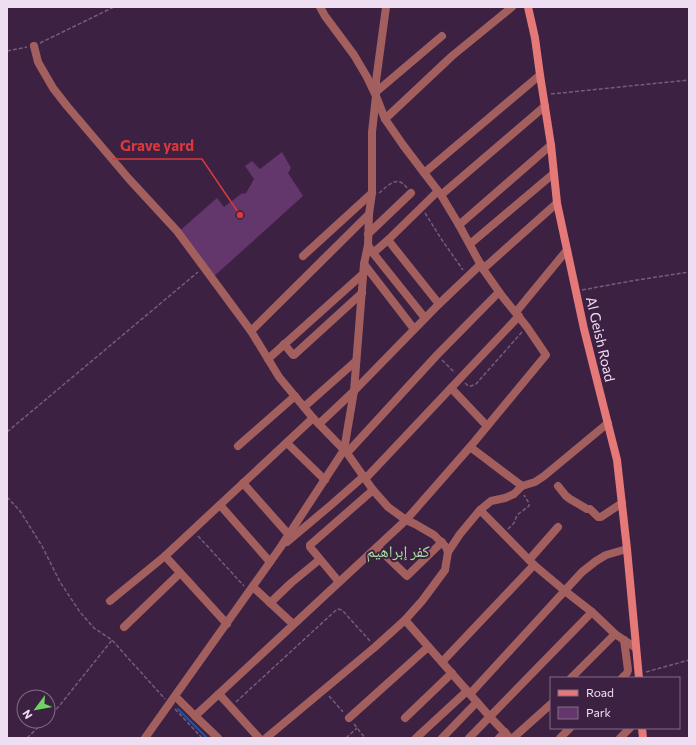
<svg xmlns="http://www.w3.org/2000/svg" width="696" height="745" font-family="Commissioner,'Noto Naskh Arabic',sans-serif">
<rect width="100%" height="100%" fill="#3d2142"/>
<!-- green -->
<polygon fill="#63366c" points="282,152 291,168 288,173 303,196 211,279 176,234 217,198 224,207 241,194 246,193 254,179 245,166 252,161 260,169"/>
<g fill="none" stroke-linecap="round" stroke-linejoin="round">
<!-- stream -->
<polyline stroke="#2752a0" stroke-width="2" points="178,709 207,738"/>
<!-- path -->
<g stroke="#755c79" stroke-width="1.5" stroke-dasharray="4 2" stroke-linecap="butt">
<polyline points="40,43 114,7"/>
<polyline points="7,51 27,47"/>
<polyline points="551,94 689,80"/>
<path d="M379,193c9,-7 18,-19 28,-5"/>
<polyline points="425,213 442,240 463,270"/>
<polyline points="582,290 631,281 689,272"/>
<polyline points="442,360 455,373"/>
<polyline points="465,383 468,386 471,386 476,384 522,332"/>
<polyline points="7,432 198,272"/>
<polyline points="7,497 20,511 42,546 60,582 80,612 94,628 112,640 128,658 165,699"/>
<polyline points="508,529 514,523 517,515 529,506 529,503 524,495"/>
<polyline points="198,536 244,586"/>
<polyline points="646,672 689,660"/>
<polyline points="329,696 343,712"/>
<polyline points="236,702 335,611 338,609 342,610 370,641"/>
<polyline points="175,709 202,738"/>
<polyline points="48,718 60,705 112,640"/>
<polyline points="354,724 365,738"/>
<polyline points="27,738 45,721"/>
<polyline points="346,738 357,728"/>
</g>
<!-- street -->
<g stroke="#a25f5e" stroke-width="8">
<polyline points="34,46 38,62 42,69 53,88 67,106 129,179 177,231 251,331 279,377 313,418 347,453 373,490 388,507 406,520 415,524 434,535 446,547 448,552"/>
<polyline points="376,92 442,36"/>
<polyline points="385,119 452,56 512,7"/>
<polyline points="424,173 540,75"/>
<polyline points="441,195 545,106"/>
<polyline points="459,225 551,145"/>
<polyline points="368,234 411,193"/>
<polyline points="388,240 439,304"/>
<polyline points="470,244 553,174"/>
<polyline points="368,245 373,253 425,318"/>
<polyline points="373,253 388,240 438,191"/>
<polyline points="303,256 372,193"/>
<polyline points="364,264 414,329"/>
<polyline points="483,269 557,203"/>
<polyline points="516,312 567,250"/>
<polyline points="251,331 369,214"/>
<polyline points="284,344 293,355 294,355 362,293"/>
<polyline points="268,359 364,273"/>
<polyline points="451,388 487,426"/>
<polyline points="304,407 356,361"/>
<polyline points="319,424 354,391 439,304 481,264"/>
<polyline points="287,443 325,480"/>
<polyline points="238,446 295,396"/>
<path d="M470,447c18,13 34,26 52,39l13,-4 9,-6 64,-53"/>
<polyline points="347,453 437,355 499,292"/>
<polyline points="366,478 519,316"/>
<polyline points="243,483 289,535"/>
<polyline points="558,486 566,496 570,499 587,509 590,509 598,517 601,517 622,503"/>
<polyline points="220,505 270,562"/>
<polyline points="480,510 534,565 565,591 592,612 615,634 636,648"/>
<polyline points="287,542 331,505 364,476"/>
<polyline points="377,547 406,575 407,576 442,542"/>
<polyline points="165,556 227,624"/>
<polyline points="529,560 558,527"/>
<polyline points="339,582 310,547 310,545 373,490"/>
<polyline points="253,587 293,624"/>
<polyline points="110,601 165,556 313,418"/>
<polyline points="270,603 291,583 319,560"/>
<polyline points="405,620 490,717 510,738"/>
<polyline points="124,627 180,573"/>
<polyline points="442,662 534,565"/>
<polyline points="571,678 615,634"/>
<polyline points="622,678 627,673 628,670 624,640"/>
<polyline points="219,694 259,738"/>
<polyline points="470,694 582,572 596,561 606,555 627,549"/>
<polyline points="175,696 195,716 218,738"/>
<polyline points="195,716 406,520 470,447 546,355 527,327 502,296 483,269 459,225 441,195 403,145 385,119 376,96 367,77 354,55 325,16 320,7"/>
<polyline points="349,718 428,647"/>
<polyline points="405,718 452,673"/>
<polyline points="145,738 280,548 344,450 354,391 364,264 368,245 369,214 372,193 372,132 376,96 376,81 386,7"/>
<polyline points="266,738 375,647 405,620 422,601 445,570 448,552 460,534 480,510 491,501 505,498 514,494 522,486"/>
<polyline points="416,738 467,691"/>
<polyline points="442,738 477,702"/>
<polyline points="469,738 592,612"/>
<polyline points="499,738 505,732"/>
<polyline points="513,738 551,704"/>
<polyline points="560,738 570,728"/>
<polyline points="620,738 630,728"/>
</g>
<!-- secondary -->
<g stroke="#e47978" stroke-width="8">
<polyline points="528,7 535,38 540,75 551,145 557,203 584,329 617,460 627,549 639,678"/>
<polyline points="642,728 643,738"/>
</g>
</g>
<g text-anchor="middle" dominant-baseline="central" stroke-width="4" stroke-linejoin="round" paint-order="stroke">
<!-- street labels -->
<g font-size="14" fill="#efdef2" stroke="#3d2142">
<text transform="translate(601 339) rotate(77)">Al Geish Road</text>
</g>
<!-- quarter labels -->
<g font-size="16" fill="#a9dea1" stroke="#3d2142">
<text x="398" y="550">كفر إبراهيم</text>
</g>
</g>
<!-- callouts -->
<path fill="none" stroke="#d83a3c" stroke-width="1.5" d="M240 215L202 159H112"/>
<circle fill="#d83a3c" stroke="#3d2142" stroke-width="1.5" cx="240" cy="215" r="4"/>
<g font-size="15" text-anchor="middle" font-weight="bold" fill="#d83a3c" stroke="#3d2142" stroke-width="4" stroke-linejoin="round" paint-order="stroke">
<text x="157" y="151">Grave yard</text>
</g>
<!-- border -->
<rect width="696" height="745" fill="none" stroke="#efdef2" stroke-width="16"/>
<!-- legend -->
<rect x="550" y="677" width="130" height="52" fill="#3d2142" stroke="#846d88"/>
<rect x="558" y="690" width="20" height="6" fill="#e47978" stroke="#846d88"/>
<text x="586" y="697" font-size="12" fill="#efdef2">Road</text>
<rect x="558" y="707" width="20" height="12" fill="#63366c" stroke="#846d88"/>
<text x="586" y="717" font-size="12" fill="#efdef2">Park</text>
<!-- north arrow -->
<g transform="translate(36 709) rotate(238)"><circle r="19" fill="#3d2142" stroke="#846d88"/>
<path d="M0-3L7 15L0 10L-7 15Z" fill="#6ed360"/>
<text y="-6" font-size="11" font-weight="bold" text-anchor="middle" fill="#efdef2">N</text>
</g>
</svg>
